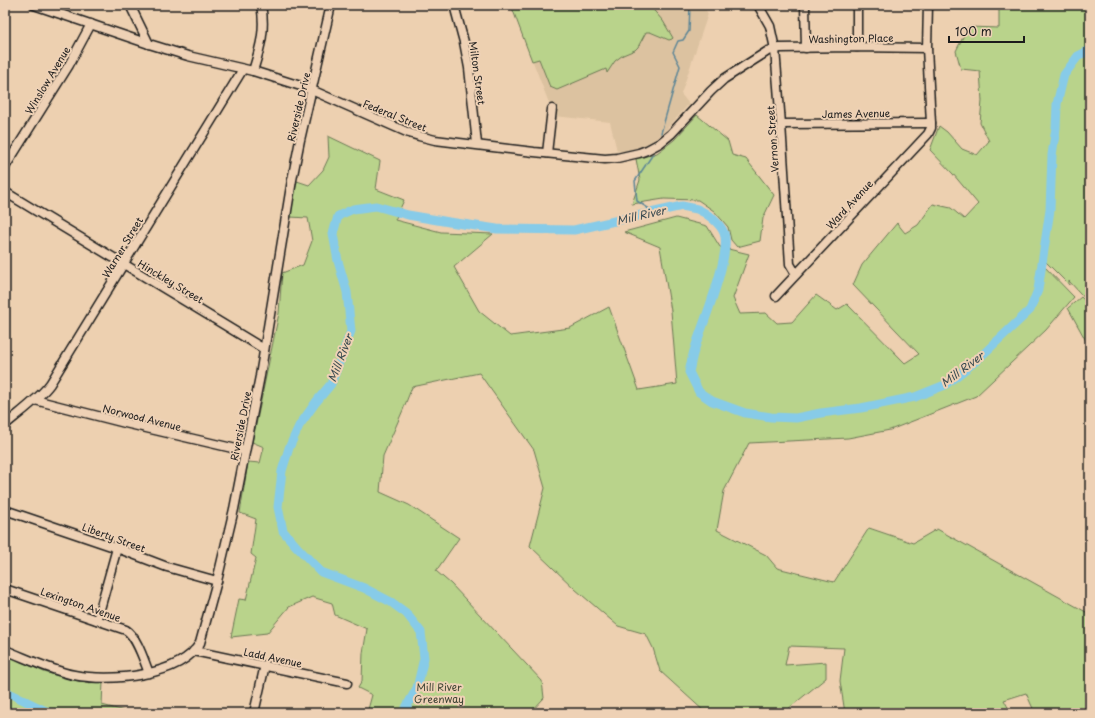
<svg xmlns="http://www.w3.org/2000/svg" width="1095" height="718" font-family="'Playpen Sans',sans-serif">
<rect width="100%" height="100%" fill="#edd0b0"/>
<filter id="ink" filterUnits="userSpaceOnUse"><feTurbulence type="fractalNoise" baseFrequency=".025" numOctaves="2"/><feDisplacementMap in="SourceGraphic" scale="8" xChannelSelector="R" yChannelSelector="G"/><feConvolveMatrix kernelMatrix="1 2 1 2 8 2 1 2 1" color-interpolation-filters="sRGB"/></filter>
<g filter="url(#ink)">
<!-- built -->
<polygon fill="#dcc2a0" points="511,5 703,5 708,14 681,94 689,104 664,132 655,139 643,146 626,151 617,151 610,122 554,116"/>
<!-- green -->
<g fill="#b9d38b" stroke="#6a7854">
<polygon points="511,5 649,5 663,21 673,38 672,39 669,40 650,32 646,32 638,47 635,50 623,55 615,61 607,73 606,69 557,90 550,87 539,59 532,61"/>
<polygon points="999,5 1090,5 1090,304 1069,281 1069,285 1043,259 1042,264 1074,297 1046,330 976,396 890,430 848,438 749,443 724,491 717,530 766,555 777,568 834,582 869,528 913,543 937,529 1086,612 1090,617 1090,713 1035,713 1026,693 1004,700 1011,713 991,713 988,710 982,713 845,713 840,681 844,648 789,646 785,665 826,662 826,678 783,713 706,713 660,671 653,648 646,634 618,626 575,589 530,546 545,488 534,450 479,373 412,387 403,410 383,456 380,492 409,505 459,538 436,571 451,584 542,681 544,698 530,713 367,713 372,695 358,688 362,681 363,653 367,629 335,615 332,603 312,597 289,607 267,633 231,637 239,599 246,600 256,558 251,554 256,519 240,513 248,462 260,463 264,447 252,442 256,425 279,313 282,273 303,265 312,241 308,218 290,217 297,181 309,185 323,170 329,157 328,136 380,161 376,189 404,200 395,220 441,232 493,234 454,267 479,311 510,336 570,328 609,307 639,390 677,384 671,311 660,247 624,232 676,218 707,226 720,247 749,254 733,298 740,314 766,313 777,323 792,322 816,295 837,310 847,304 905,363 919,354 853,285 862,265 897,223 905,233 918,225 933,204 951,208 964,219 978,204 953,174 930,150 939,126 947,132 962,149 977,155 989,141 980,123 982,101 980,71 961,69 956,51 968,27 999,28"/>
<polygon points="697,115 728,141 732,155 746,159 774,195 763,218 760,241 737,247 731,240 728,227 722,220 714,211 698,200 664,199 632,204 640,180 636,159 657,153 674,140"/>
<polygon points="1081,297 1090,306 1090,348 1068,308"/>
<polygon points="5,654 44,672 85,683 103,682 102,705 132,713 5,713"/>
</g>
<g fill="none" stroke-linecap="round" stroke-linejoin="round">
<!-- stream -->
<g stroke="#5c8596" stroke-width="1.5">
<polyline points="661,133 680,66 673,52 678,41 683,40 689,31 690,5"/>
<polyline points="653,154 635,181 637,201 654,212"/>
</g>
<!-- river -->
<g stroke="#87cbe8" stroke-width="9">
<polyline points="5,691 50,713"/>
<path d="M403,713l14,-25 7,-30 -3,-26 -15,-19 -15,-11 -27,-14 -43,-16 -24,-25 -14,-16 -5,-24 4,-36 7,-23 10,-22 17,-24 15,-18 20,-53 -4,-39 -9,-31 -5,-27 5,-18 15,-7 23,-3 32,9 41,7 48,7 77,1 108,-24c5,1 10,2 15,3 10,4 23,14 27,24 8,20 -22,93 -29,115 -3,8 -4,16 -6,24l10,20 13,9 33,12 26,4 25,1 25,-5 40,-5 54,-11 30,-12 31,-24 54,-51 8,-20 12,-80 2,-55 4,-27 1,-24 7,-29 14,-19 12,-6"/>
</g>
<!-- minor casing -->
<g stroke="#1c1c1c" stroke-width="11">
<g id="minor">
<polyline points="34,5 149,44 188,56 253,71 307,88 409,133 419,136 435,140 534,152 605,159 617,158 639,153 647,150 660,143 671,134 711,91 724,79 768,51 780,48 853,47 927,48"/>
<polyline points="130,5 149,44"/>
<polyline points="454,5 464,42 469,68 477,144"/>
<polyline points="758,5 770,26 775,49 781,124 790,264 796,274"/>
<polyline points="805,5 806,48"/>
<polyline points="857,47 857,5"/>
<path d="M253,71c7,-23 13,-41 8,-66"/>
<polyline points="781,124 931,123"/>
<polyline points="547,153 552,109"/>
<polyline points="5,167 69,65 91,24"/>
<polyline points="5,192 264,349"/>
<polyline points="776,296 928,134 931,128 931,123 927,48 928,5"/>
<polyline points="35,400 125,423 245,451"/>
<path d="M5,425c15,-13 33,-25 45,-41l193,-315"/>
<polyline points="5,510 117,548 167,567 217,581"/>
<path d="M5,589l121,41c11,7 18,31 23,43"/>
<polyline points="97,620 117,548"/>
<path d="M5,650c23,9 45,20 69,25 35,7 106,2 126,-32l17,-62 17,-72 26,-133 32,-196 8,-40 31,-135"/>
<polyline points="194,651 347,683"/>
<polyline points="254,713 265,665"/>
</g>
</g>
<!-- minor -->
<use href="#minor" stroke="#eed1b5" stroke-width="8"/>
</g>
</g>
<g text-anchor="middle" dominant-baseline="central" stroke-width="4" stroke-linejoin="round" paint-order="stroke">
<!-- street labels -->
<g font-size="10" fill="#1c1c1c" stroke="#eed1b5">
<text transform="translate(851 38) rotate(-1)">Washington Place</text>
<text transform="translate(478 73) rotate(82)">Milton Street</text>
<text transform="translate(47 80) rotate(-59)">Winslow Avenue</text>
<text transform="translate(298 107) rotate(-77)">Riverside Drive</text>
<text transform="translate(856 113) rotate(-1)">James Avenue</text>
<text transform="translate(395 115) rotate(22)">Federal Street</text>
<text transform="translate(772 139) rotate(-94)">Vernon Street</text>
<text transform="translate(849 204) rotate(-47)">Ward Avenue</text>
<text transform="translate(122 247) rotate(-59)">Warner Street</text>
<text transform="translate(171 281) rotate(31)">Hinckley Street</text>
<text transform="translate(142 417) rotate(14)">Norwood Avenue</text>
<text transform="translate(240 426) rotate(-79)">Riverside Drive</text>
<text transform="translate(114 537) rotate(20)">Liberty Street</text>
<text transform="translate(81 604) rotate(19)">Lexington Avenue</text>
<text transform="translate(273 657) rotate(12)">Ladd Avenue</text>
</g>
<!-- park labels -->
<g font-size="10" fill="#3b4132" stroke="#eed1b5">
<text x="439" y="686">Mill River<tspan x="439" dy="12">Greenway</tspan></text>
</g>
<!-- water labels -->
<g font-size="11" font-style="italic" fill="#37484f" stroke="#eed1b5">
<text transform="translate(641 215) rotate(-13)">Mill River</text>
<text transform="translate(340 358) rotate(-69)">Mill River</text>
<text transform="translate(962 369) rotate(-37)">Mill River</text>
</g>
</g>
<!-- margin -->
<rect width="1095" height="718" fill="none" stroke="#eed1b5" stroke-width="20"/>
<rect x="10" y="10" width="1075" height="698" fill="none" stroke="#1c1c1c" stroke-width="1.5" filter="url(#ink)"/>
<!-- scale -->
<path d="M949 36v6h75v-6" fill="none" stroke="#1c1c1c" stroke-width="2"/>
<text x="955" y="36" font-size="12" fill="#1c1c1c" stroke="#eed1b5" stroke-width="3" paint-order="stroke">100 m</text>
</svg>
